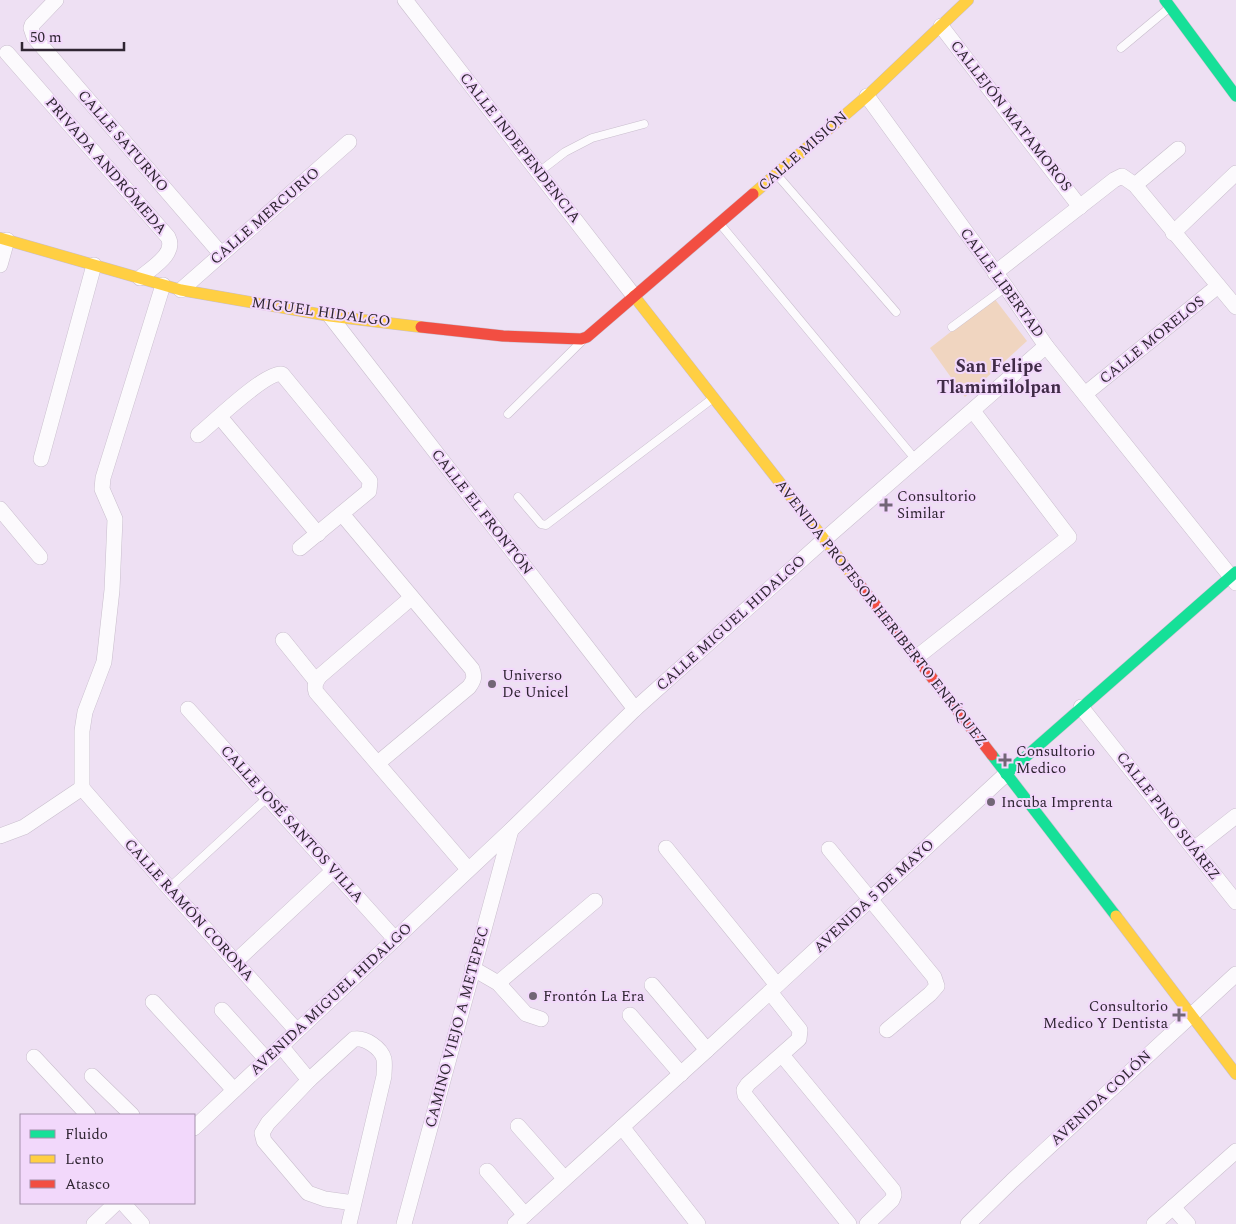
<svg xmlns="http://www.w3.org/2000/svg" width="1236" height="1224" font-family="Spectral,serif">
<rect width="100%" height="100%" fill="#eee0f3"/>
<!-- green -->
<polygon fill="#f0d5c0" points="994,298 1027,341 965,397 930,348"/>
<g fill="none" stroke-linecap="round" stroke-linejoin="round">
<!-- lane casing -->
<g stroke="#c9becd" stroke-width="9">
<g id="lane">
<polyline points="1121,48 1169,8"/>
<polyline points="539,172 565,152 592,138 644,124"/>
<polyline points="778,176 896,312"/>
<polyline points="721,225 916,460"/>
<polyline points="952,327 1006,287"/>
<polyline points="508,414 581,342"/>
<polyline points="518,497 541,524 546,525 712,399"/>
<polyline points="169,888 268,797"/>
</g>
</g>
<!-- street casing -->
<g stroke="#c9becd" stroke-width="16">
<g id="street">
<polyline points="56,0 32,25 31,28 34,37 221,254"/>
<polyline points="405,0 634,296"/>
<polyline points="941,26 1080,207"/>
<path d="M7,53l161,184c9,17 -17,31 -28,41"/>
<polyline points="867,96 1006,287 1046,346 1236,583"/>
<polyline points="1135,185 1178,149"/>
<polyline points="1173,233 1236,173"/>
<polyline points="0,265 7,240"/>
<polyline points="995,273 1114,180 1122,176 1135,185 1236,307"/>
<polyline points="181,290 349,142"/>
<polyline points="330,316 635,709"/>
<polyline points="1085,394 1218,286"/>
<polyline points="220,417 318,534"/>
<path d="M198,435c15,-12 68,-64 84,-61l88,107 -1,10 -69,57"/>
<polyline points="41,459 94,265"/>
<polyline points="0,509 40,557"/>
<path d="M342,514l130,155c3,8 2,11 -3,18l-91,76"/>
<path d="M411,598l-91,78c-4,5 -6,9 -4,16l152,177"/>
<polyline points="283,640 316,681"/>
<polyline points="917,657 1069,537 973,411"/>
<polyline points="1081,707 1236,902"/>
<polyline points="188,709 395,939"/>
<polyline points="82,788 82,731 85,712 104,662 112,590 115,519 102,489 103,478 163,285"/>
<polyline points="82,788 169,888 297,1031"/>
<polyline points="0,836 24,827 82,788"/>
<polyline points="666,848 777,985"/>
<polyline points="829,849 934,977 937,986 930,994 887,1030"/>
<polyline points="1194,849 1236,816"/>
<polyline points="235,962 334,870"/>
<polyline points="472,968 498,983 526,1014 541,1019"/>
<polyline points="498,983 595,901"/>
<polyline points="652,985 707,1050"/>
<polyline points="770,992 800,1030 799,1039 748,1084 744,1090 745,1095 849,1224"/>
<polyline points="153,1002 234,1090"/>
<polyline points="222,1010 266,1059"/>
<polyline points="630,1015 681,1074"/>
<polyline points="281,1046 309,1080"/>
<polyline points="782,1055 893,1190 894,1195 892,1200 867,1224"/>
<polyline points="34,1057 88,1115"/>
<polyline points="92,1076 132,1115"/>
<polyline points="518,1126 564,1178"/>
<polyline points="622,1127 698,1224"/>
<polyline points="194,1128 511,830 635,709 825,539 1046,346"/>
<polyline points="487,1171 525,1215"/>
<polyline points="123,1203 142,1224"/>
<polyline points="1173,1207 1188,1224"/>
<polyline points="94,1224 116,1203"/>
<path d="M349,1224l35,-148c0,-6 1,-11 0,-17 -3,-11 -19,-22 -30,-20l-45,41 -41,43 -6,10 2,8 44,52 17,6 29,4"/>
<polyline points="404,1224 511,830"/>
<polyline points="515,1224 707,1050 1006,774"/>
<polyline points="968,1224 1012,1181 1236,974"/>
<polyline points="1154,1224 1236,1151"/>
</g>
</g>
<!-- fast casing -->
<g stroke="#c9becd" stroke-width="12">
<g id="fast">
<polyline points="1165,0 1236,96"/>
<polyline points="992,755 1116,916"/>
<polyline points="1006,774 1236,572"/>
</g>
</g>
<!-- slow casing -->
<g stroke="#c9becd" stroke-width="12">
<g id="slow">
<polyline points="753,194 867,96 968,0"/>
<polyline points="0,238 181,290 330,316 421,327"/>
<polyline points="634,296 860,585"/>
<polyline points="1116,916 1236,1074"/>
</g>
</g>
<!-- jam casing -->
<g stroke="#c9becd" stroke-width="12">
<g id="jam">
<polyline points="421,327 503,336 581,339 587,337 753,194"/>
<polyline points="860,585 992,755"/>
</g>
</g>
<!-- lane -->
<use href="#lane" stroke="#fcfafd" stroke-width="8"/>
<!-- street -->
<use href="#street" stroke="#fcfafd" stroke-width="15"/>
<!-- fast -->
<use href="#fast" stroke="#16e098" stroke-width="11"/>
<!-- slow -->
<use href="#slow" stroke="#ffcf43" stroke-width="11"/>
<!-- jam -->
<use href="#jam" stroke="#f24e42" stroke-width="11"/>
</g>
<!-- markers -->
<g fill="#726676" stroke="#f2d8fb" stroke-width="2">
<path d="M883.5 497.5h5v5h5v5h-5v5h-5v-5h-5v-5h5z"/>
<circle cx="492" cy="684" r="5"/>
<path d="M1002.5 752.5h5v5h5v5h-5v5h-5v-5h-5v-5h5z"/>
<circle cx="991" cy="802" r="5"/>
<circle cx="533" cy="996" r="5"/>
<path d="M1176.5 1007.5h5v5h5v5h-5v5h-5v-5h-5v-5h5z"/>
</g>
<g text-anchor="middle" dominant-baseline="central" stroke-width="4" stroke-linejoin="round" paint-order="stroke">
<!-- street labels -->
<g font-size="15" fill="#2f2532" stroke="#f2d8fb">
<text transform="translate(1011 116) rotate(52)">CALLEJÓN MATAMOROS</text>
<text transform="translate(123 141) rotate(49)">CALLE SATURNO</text>
<text transform="translate(520 148) rotate(52)">CALLE INDEPENDENCIA</text>
<text transform="translate(803 151) rotate(-41)">CALLE MISIÓN</text>
<text transform="translate(106 166) rotate(49)">PRIVADA ANDRÓMEDA</text>
<text transform="translate(265 216) rotate(-41)">CALLE MERCURIO</text>
<text transform="translate(1002 283) rotate(54)">CALLE LIBERTAD</text>
<text transform="translate(321 312) rotate(8)">MIGUEL HIDALGO</text>
<text transform="translate(1152 340) rotate(-39)">CALLE MORELOS</text>
<text transform="translate(482 512) rotate(52)">CALLE EL FRONTÓN</text>
<text transform="translate(881 613) rotate(52)">AVENIDA PROFESOR HERIBERTO ENRÍQUEZ</text>
<text transform="translate(731 623) rotate(-42)">CALLE MIGUEL HIDALGO</text>
<text transform="translate(1168 816) rotate(52)">CALLE PINO SUÁREZ</text>
<text transform="translate(292 824) rotate(48)">CALLE JOSÉ SANTOS VILLA</text>
<text transform="translate(874 896) rotate(-43)">AVENIDA 5 DE MAYO</text>
<text transform="translate(189 910) rotate(48)">CALLE RAMÓN CORONA</text>
<text transform="translate(331 999) rotate(-43)">AVENIDA MIGUEL HIDALGO</text>
<text transform="translate(457 1027) rotate(-75)">CAMINO VIEJO A METEPEC</text>
<text transform="translate(1101 1098) rotate(-43)">AVENIDA COLÓN</text>
</g>
<!-- poi labels -->
<g font-size="15" fill="#2f2532" stroke="#f2d8fb" text-anchor="start">
<text x="897" y="496">Consultorio<tspan x="897" dy="17">Similar</tspan></text>
<text x="502" y="675">Universo<tspan x="502" dy="17">De Unicel</tspan></text>
<text x="1016" y="751">Consultorio<tspan x="1016" dy="17">Medico</tspan></text>
<text x="1001" y="802">Incuba Imprenta</text>
<text x="543" y="996">Frontón La Era</text>
<text x="1168" y="1006" text-anchor="end">Consultorio<tspan x="1168" dy="17">Medico Y Dentista</tspan></text>
</g>
<!-- quarter labels -->
<g font-size="18" font-weight="bold" fill="#402b47" stroke="#f2d8fb">
<text x="999" y="366">San Felipe<tspan x="999" dy="21">Tlamimilolpan</tspan></text>
</g>
</g>
<!-- legend -->
<rect x="20" y="1114" width="175" height="90" fill="#f2d8fb" stroke="#a490ab"/>
<rect x="30" y="1130" width="25" height="8" fill="#16e098" stroke="#a490ab"/>
<text x="65" y="1139" font-size="15" fill="#2f2532">Fluido</text>
<rect x="30" y="1155" width="25" height="8" fill="#ffcf43" stroke="#a490ab"/>
<text x="65" y="1164" font-size="15" fill="#2f2532">Lento</text>
<rect x="30" y="1180" width="25" height="8" fill="#f24e42" stroke="#a490ab"/>
<text x="65" y="1189" font-size="15" fill="#2f2532">Atasco</text>
<!-- scale -->
<path d="M22 42v8h102v-8" fill="none" stroke="#2f2532" stroke-width="2.5"/>
<text x="30" y="42" font-size="15" fill="#2f2532" stroke="#f2d8fb" stroke-width="4" paint-order="stroke">50 m</text>
</svg>
